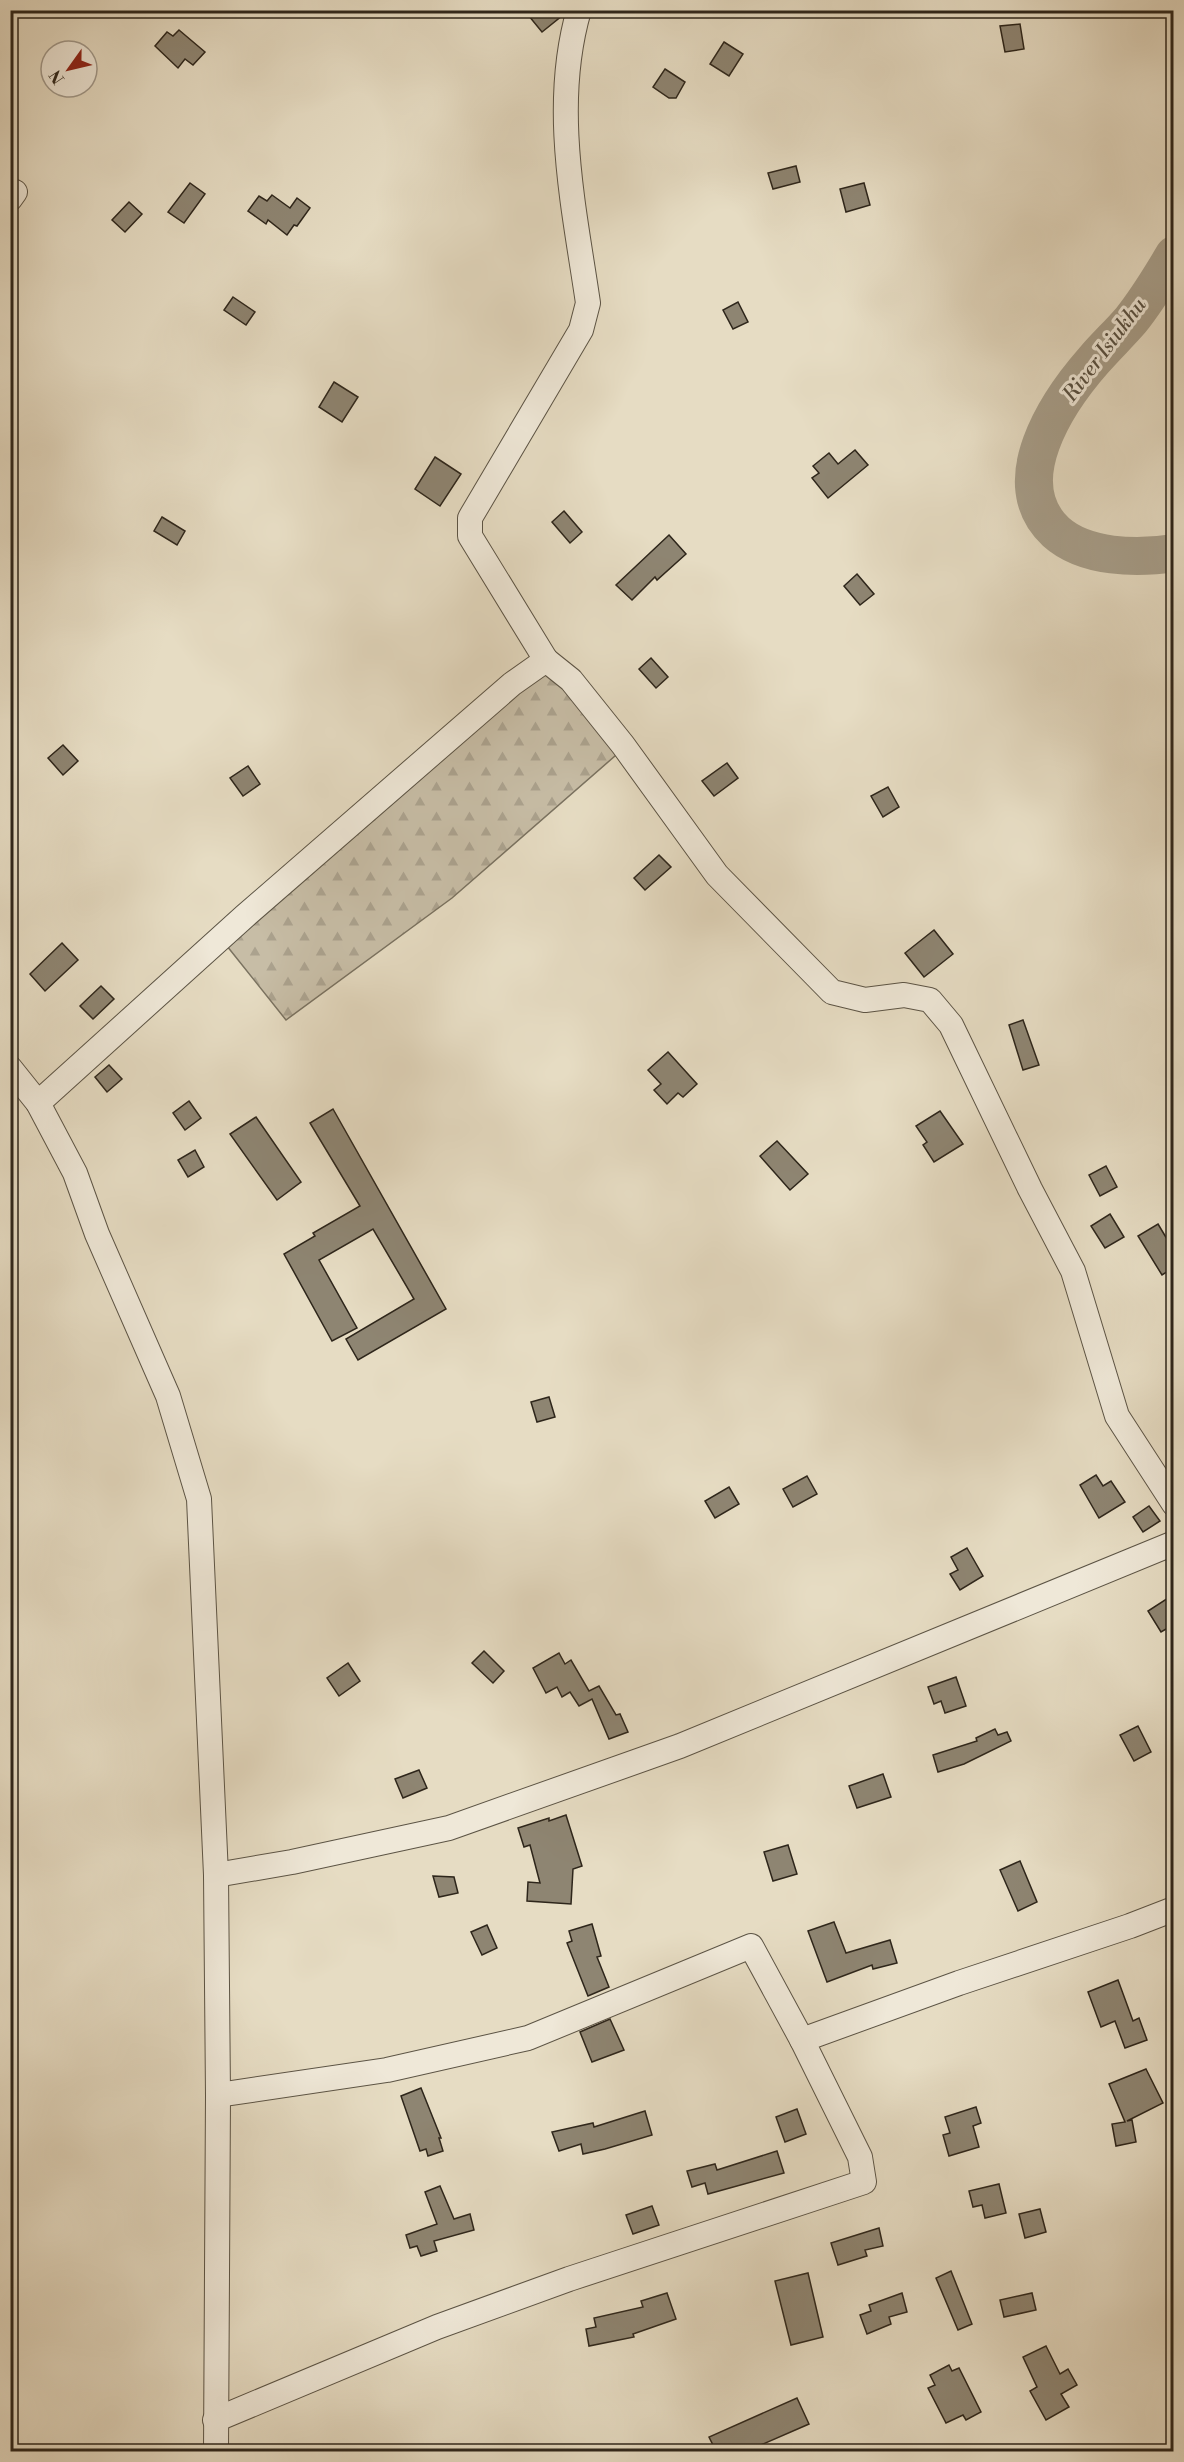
<svg xmlns="http://www.w3.org/2000/svg" width="1184" height="2462" font-family="'Libre Bodoni',serif">
<defs>
<pattern id="forest-firs" width="22" height="20" patternUnits="userSpaceOnUse" patternTransform="scale(1.5)"><rect width="22" height="20" fill="#c7bda6"/><path d="M5 1l3.5 6h-7zM16 11l3.5 6h-7z" fill="#aba28e"/></pattern>
</defs>
<rect width="100%" height="100%" fill="#e6dcc3"/>
<filter id="stains"><feTurbulence type="fractalNoise" baseFrequency=".00333" numOctaves="4"/><feColorMatrix values="0 0 0 0 .2 0 0 0 0 .09 0 0 0 0 .02 0 0 0 .5 -.17"/></filter>
<radialGradient id="worn" r=".72"><stop offset=".6" stop-color="#630" stop-opacity="0"/><stop offset="1" stop-color="#630" stop-opacity=".3"/></radialGradient>
<!-- forest -->
<polygon fill="url(#forest-firs)" stroke="#7a7260" stroke-width="1.5" points="547,663 623,749 452,898 286,1020 223,941"/>
<g fill="none" stroke-linecap="round" stroke-linejoin="round">
<!-- river -->
<path stroke="#a79e8a" stroke-width="38" d="M1174,255c-13,22 -27,45 -43,65 -12,14 -25,26 -37,40 -37,42 -91,123 -38,172 29,26 81,27 118,21"/>
</g>
<!-- building -->
<g fill="#8e8572" stroke="#2e261b" stroke-width="1.5">
<polygon points="524,10 564,10 563,15 542,32"/>
<polygon points="1020,24 1024,49 1005,52 1000,26"/>
<polygon points="179,30 205,52 193,65 185,59 178,68 155,46 167,32 173,36"/>
<polygon points="724,42 743,54 729,76 710,64"/>
<polygon points="665,69 685,82 676,98 669,98 653,87"/>
<polygon points="796,166 800,182 773,189 768,173"/>
<polygon points="190,183 205,194 184,223 168,212"/>
<polygon points="864,183 870,205 846,212 840,189"/>
<polygon points="272,195 290,208 297,198 310,208 297,226 294,225 287,235 268,220 266,224 248,211 259,196 267,201"/>
<polygon points="129,202 142,214 125,232 112,220"/>
<polygon points="233,297 255,312 246,325 224,310"/>
<polygon points="738,302 748,322 733,329 723,310"/>
<polygon points="334,382 358,397 342,422 319,407"/>
<polygon points="855,450 868,465 828,498 812,478 819,473 813,466 829,453 838,464"/>
<polygon points="435,457 461,474 440,506 415,489"/>
<polygon points="564,511 582,532 570,543 552,522"/>
<polygon points="162,517 185,531 177,545 154,531"/>
<polygon points="669,535 686,554 657,580 655,577 632,600 616,585"/>
<polygon points="857,574 874,594 860,605 844,586"/>
<polygon points="651,658 668,677 656,688 639,669"/>
<polygon points="63,745 78,761 63,775 48,758"/>
<polygon points="727,763 738,778 714,796 702,781"/>
<polygon points="248,766 260,784 243,796 230,778"/>
<polygon points="888,787 899,807 883,817 871,796"/>
<polygon points="659,855 671,867 645,890 634,878"/>
<polygon points="934,930 953,954 924,977 905,953"/>
<polygon points="62,943 78,960 45,991 30,974"/>
<polygon points="101,986 114,999 93,1019 80,1006"/>
<polygon points="1023,1020 1039,1065 1023,1070 1009,1025"/>
<polygon points="668,1052 697,1084 683,1097 678,1093 667,1104 654,1090 661,1084 648,1070"/>
<polygon points="109,1065 122,1079 107,1092 95,1077"/>
<polygon points="189,1101 201,1118 185,1130 173,1113"/>
<polygon points="333,1109 446,1309 358,1360 346,1339 414,1299 373,1229 319,1260 357,1328 332,1341 284,1254 315,1236 313,1233 360,1206 310,1123"/>
<polygon points="940,1111 963,1144 934,1162 923,1145 927,1142 916,1126"/>
<polygon points="256,1117 301,1182 277,1200 230,1134"/>
<polygon points="777,1141 808,1174 790,1190 760,1156"/>
<polygon points="195,1150 204,1167 188,1177 178,1160"/>
<polygon points="1106,1166 1117,1187 1100,1196 1089,1175"/>
<polygon points="1110,1214 1124,1237 1105,1248 1091,1226"/>
<polygon points="1158,1224 1173,1249 1173,1268 1162,1275 1138,1236"/>
<polygon points="549,1397 555,1417 537,1422 531,1402"/>
<polygon points="1096,1475 1103,1486 1111,1481 1125,1502 1099,1518 1080,1485"/>
<polygon points="807,1476 817,1494 793,1507 783,1489"/>
<polygon points="729,1487 739,1504 715,1518 705,1501"/>
<polygon points="1149,1506 1160,1521 1143,1532 1133,1517"/>
<polygon points="967,1548 983,1576 960,1590 950,1574 958,1570 951,1557"/>
<polygon points="1168,1598 1173,1607 1173,1625 1161,1632 1148,1611"/>
<polygon points="484,1651 504,1671 493,1683 472,1663"/>
<polygon points="559,1653 565,1664 571,1660 589,1691 599,1686 616,1715 620,1714 628,1732 609,1739 592,1699 579,1706 570,1692 562,1697 557,1687 546,1693 533,1668"/>
<polygon points="348,1663 360,1681 339,1696 327,1678"/>
<polygon points="956,1677 966,1706 945,1713 941,1701 934,1704 928,1687"/>
<polygon points="1138,1726 1151,1752 1134,1761 1120,1735"/>
<polygon points="995,1729 998,1735 1007,1732 1011,1741 964,1764 938,1772 933,1755 977,1741 976,1738"/>
<polygon points="419,1770 427,1788 403,1798 395,1779"/>
<polygon points="883,1774 891,1797 857,1808 849,1786"/>
<polygon points="566,1815 582,1866 573,1869 571,1904 527,1901 528,1882 540,1883 530,1845 524,1847 518,1828 549,1818 549,1821"/>
<polygon points="788,1845 797,1874 773,1881 764,1852"/>
<polygon points="1020,1861 1037,1902 1018,1911 1000,1870"/>
<polygon points="433,1876 454,1877 458,1893 439,1897"/>
<polygon points="834,1922 846,1953 890,1940 897,1963 873,1969 872,1965 827,1982 808,1931"/>
<polygon points="592,1924 601,1956 597,1957 609,1987 588,1996 567,1943 572,1941 569,1931"/>
<polygon points="487,1925 497,1948 482,1955 471,1932"/>
<polygon points="1118,1980 1133,2021 1139,2018 1147,2040 1125,2048 1115,2021 1101,2027 1088,1992"/>
<polygon points="610,2019 624,2050 592,2062 580,2032"/>
<polygon points="1146,2069 1163,2103 1127,2121 1132,2120 1136,2142 1116,2146 1112,2124 1125,2122 1109,2084"/>
<polygon points="421,2088 441,2138 439,2138 443,2151 428,2156 426,2149 420,2151 401,2096"/>
<polygon points="976,2107 981,2123 973,2126 979,2147 949,2156 943,2135 950,2133 945,2117"/>
<polygon points="797,2109 806,2134 785,2142 776,2117"/>
<polygon points="645,2111 652,2135 605,2149 583,2154 581,2144 559,2151 552,2132 593,2123 594,2127"/>
<polygon points="777,2151 784,2173 708,2194 705,2183 692,2187 687,2171 715,2164 717,2170"/>
<polygon points="999,2184 1006,2213 985,2218 982,2205 973,2207 969,2191"/>
<polygon points="440,2186 454,2219 470,2214 474,2230 434,2241 437,2251 421,2256 417,2246 410,2248 406,2235 437,2224 425,2192"/>
<polygon points="652,2206 659,2225 633,2234 626,2215"/>
<polygon points="1040,2209 1046,2232 1025,2238 1019,2214"/>
<polygon points="879,2228 883,2246 865,2250 867,2256 838,2265 831,2243"/>
<polygon points="951,2271 972,2324 958,2330 936,2278"/>
<polygon points="808,2273 823,2337 791,2345 775,2281"/>
<polygon points="667,2293 676,2319 633,2334 634,2337 589,2346 586,2329 596,2327 594,2318 643,2307 641,2301"/>
<polygon points="902,2293 907,2312 889,2317 891,2324 867,2334 860,2315 871,2311 869,2305"/>
<polygon points="1032,2293 1036,2310 1004,2317 1000,2300"/>
<polygon points="1046,2346 1060,2374 1068,2369 1077,2385 1061,2394 1069,2407 1046,2420 1030,2391 1037,2387 1023,2357"/>
<polygon points="949,2365 952,2371 959,2368 981,2412 966,2420 963,2415 946,2423 928,2388 935,2385 930,2375"/>
<polygon points="797,2398 809,2424 747,2451 716,2451 709,2437"/>
</g>
<g fill="none" stroke-linecap="round" stroke-linejoin="round">
<!-- street casing -->
<g stroke="#5c5445" stroke-width="26">
<g id="street">
<polyline points="10,199 15,192"/>
<path d="M546,660l-76,-124v-18l111,-188 7,-27c-14,-96 -37,-197 -9,-293"/>
<polyline points="10,1068 38,1103 75,1173 97,1234 168,1396 199,1499 216,1875 218,2095 216,2452"/>
<polyline points="38,1103 245,916 512,684 546,660 571,680 623,745 717,875 832,992 865,1000 904,995 930,1000 951,1025 1030,1189 1073,1271 1117,1416 1174,1504"/>
<polyline points="216,1875 292,1862 449,1828 680,1746 1174,1543"/>
<polyline points="218,2095 387,2070 528,2038 751,1946 802,2040"/>
<polyline points="215,2420 437,2327 569,2279 864,2182 860,2157 802,2040 959,1983 1130,1926 1174,1909"/>
</g>
</g>
<!-- street -->
<use href="#street" stroke="#efe8d8" stroke-width="24"/>
</g>
<g text-anchor="middle" dominant-baseline="central" stroke-width="6" stroke-linejoin="round" paint-order="stroke">
<!-- water labels -->
<g font-size="21" font-style="italic" fill="#585042" stroke="#efe8d8">
<text transform="translate(1105 350) rotate(-53)">River Isiukhu</text>
</g>
</g>
<!-- margin -->
<rect width="1184" height="2462" fill="none" stroke="#e6dcc3" stroke-width="36"/>
<rect x="12" y="12" width="1160" height="2438" fill="none" stroke="#2e261b" stroke-width="3"/>
<rect x="18" y="18" width="1148" height="2426" fill="none" stroke="#2e261b" stroke-width="1.5"/>
<!-- north arrow -->
<g transform="translate(69 69) rotate(236)"><circle r="28" fill="#efe8d8" stroke="#a29a8c" stroke-width="1.5"/>
<path d="M0-4.5L10 22L0 15L-10 22Z" fill="#8f2418"/>
<text y="-9" font-size="16" font-weight="bold" text-anchor="middle" fill="#2e261b">N</text>
</g>
<rect width="100%" height="100%" filter="url(#stains)"/>
<rect width="100%" height="100%" fill="url(#worn)"/>
</svg>
